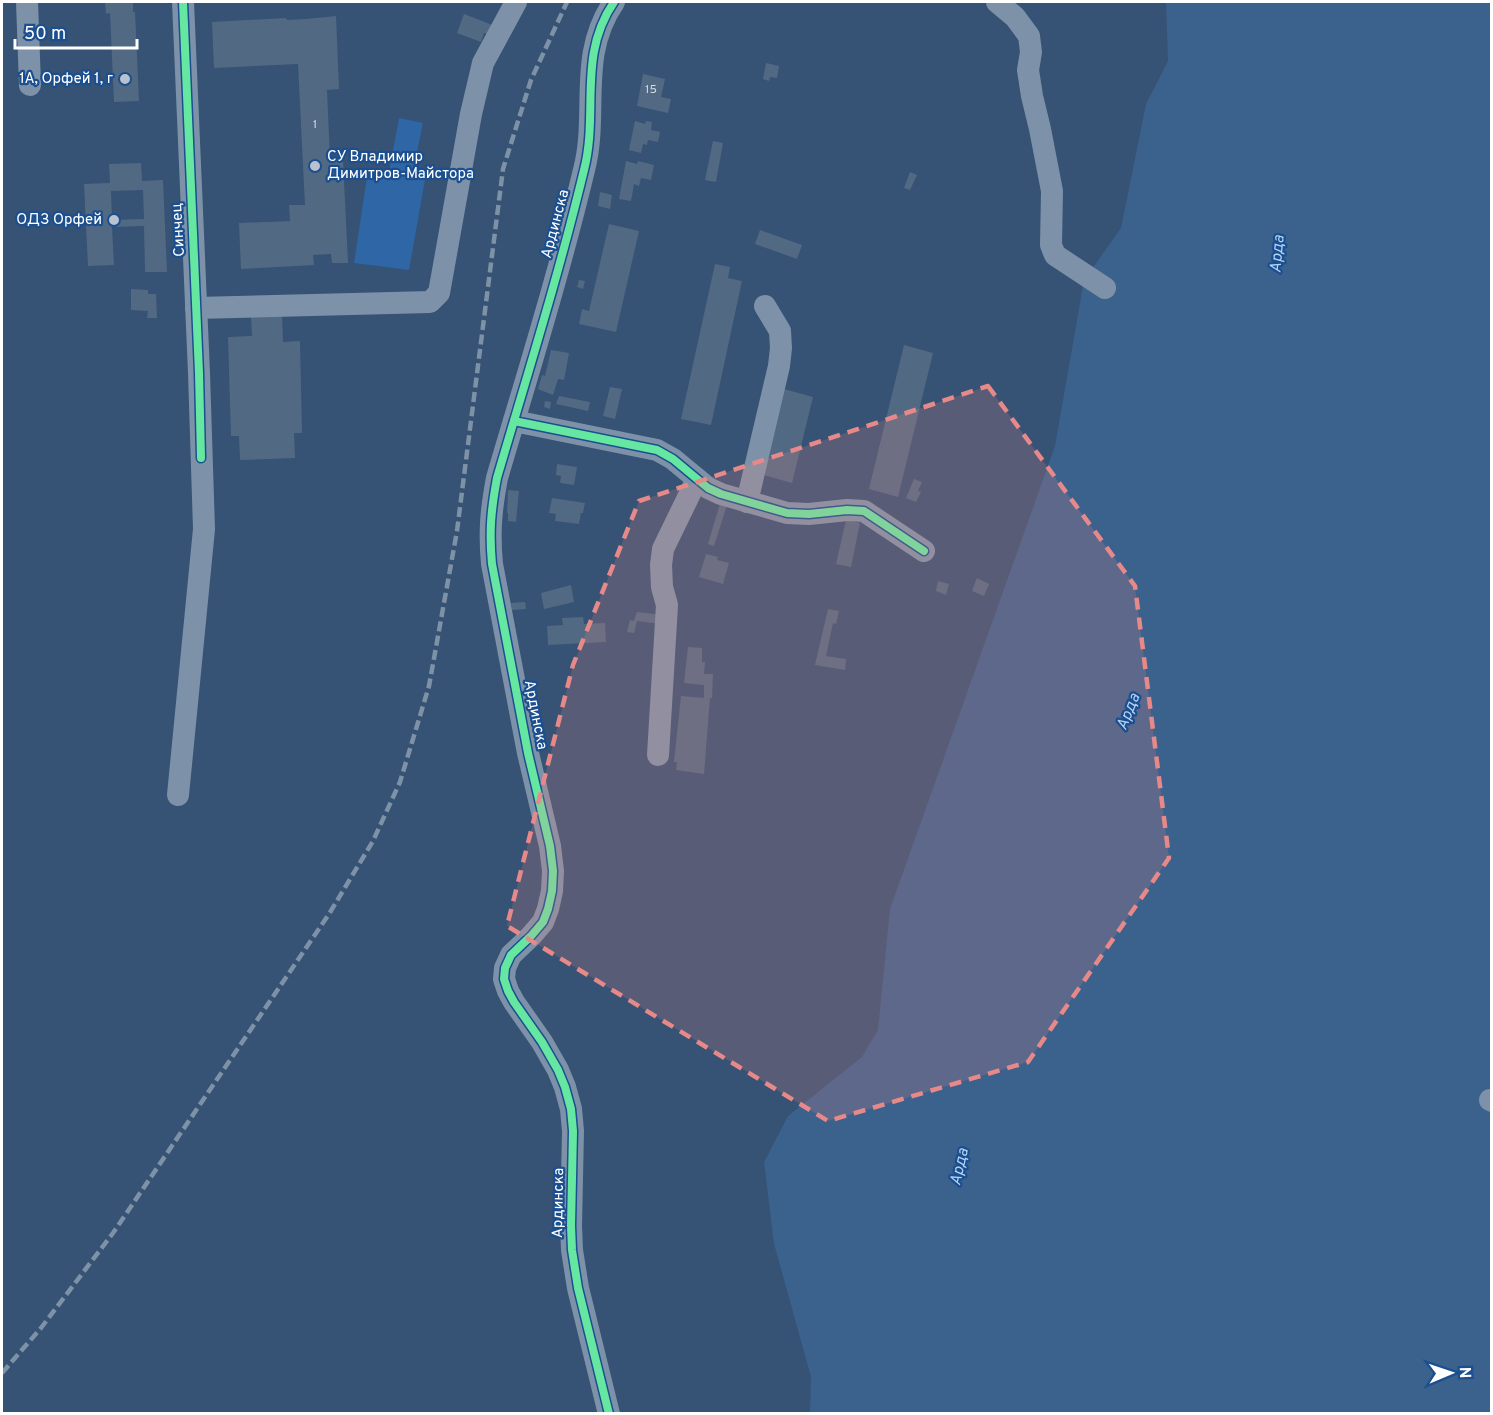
<svg xmlns="http://www.w3.org/2000/svg" width="1493" height="1415" font-family="Overpass,sans-serif">
<rect width="100%" height="100%" fill="#365274"/>
<!-- green -->
<g fill="#2f66a5">
<polygon points="399,118 423,123 412,176 389,172"/>
<polygon points="368,170 425,180 409,270 354,263"/>
</g>
<!-- water -->
<polygon fill="#3b618d" points="1166,2 1491,2 1491,1413 810,1413 811,1377 774,1244 764,1162 788,1116 862,1057 878,1030 890,909 1055,446 1084,280 1121,228 1146,104 1168,61"/>
<!-- building -->
<g fill="#526984" fill-rule="evenodd">
<polygon points="105,2 133,2 133,12 135,12 139,101 114,102 110,13 106,14"/>
<polygon points="464,14 495,26 491,35 484,33 481,42 457,33"/>
<polygon points="336,16 339,89 327,90 330,160 343,160 348,263 332,263 331,254 313,255 314,265 241,269 239,223 290,221 289,205 305,205 298,64 214,68 212,22 286,18 287,20 306,19"/>
<polygon points="766,63 779,66 777,78 770,77 769,81 763,79"/>
<polygon points="643,74 665,79 661,97 671,99 668,113 637,106"/>
<polygon points="635,121 645,124 646,121 652,122 651,130 660,132 658,142 648,140 647,145 643,144 641,153 629,150"/>
<polygon points="713,141 723,143 716,182 705,180"/>
<polygon points="626,161 637,164 638,161 654,165 651,180 641,178 639,186 634,184 631,201 619,199"/>
<path d="M141,163l1,18 21,-1 4,92h-22l-1,-46 -32,1 2,38 -26,1 -4,-82 26,-1 -1,-19zM143,190l1,29 -32,1 -1,-29z"/>
<polygon points="910,172 917,175 910,190 904,188"/>
<polygon points="600,192 612,195 610,209 598,206"/>
<polygon points="609,224 639,231 616,332 579,324 582,309 589,311"/>
<polygon points="760,230 802,245 797,259 755,244"/>
<polygon points="715,264 730,267 728,278 742,281 711,425 681,419"/>
<polygon points="579,280 585,281 583,289 577,287"/>
<polygon points="131,289 148,290 148,294 156,294 157,318 147,318 148,311 131,310"/>
<polygon points="282,315 283,342 300,341 302,433 294,433 295,458 240,460 239,436 231,436 228,337 252,336 251,316"/>
<polygon points="904,345 933,353 898,497 869,489"/>
<polygon points="551,350 569,353 564,380 558,379 553,395 538,389 542,375 545,376"/>
<polygon points="610,387 622,389 615,419 603,416"/>
<polygon points="784,389 813,397 792,483 760,474"/>
<polygon points="559,396 590,402 588,411 556,404"/>
<polygon points="545,401 551,402 550,409 544,407"/>
<polygon points="557,464 577,467 574,485 560,483 561,476 556,475"/>
<polygon points="914,479 922,482 918,491 921,492 916,502 906,498"/>
<polygon points="508,490 519,491 516,522 508,521 508,513 507,513"/>
<polygon points="552,498 585,503 583,513 581,513 579,524 555,521 556,514 549,513"/>
<polygon points="721,500 728,502 714,546 708,544"/>
<polygon points="846,520 860,523 851,567 836,564"/>
<polygon points="706,554 718,557 717,560 729,563 723,584 699,577"/>
<polygon points="977,578 989,584 984,596 972,591"/>
<polygon points="938,581 949,584 946,595 936,591"/>
<polygon points="571,585 574,602 544,609 541,593"/>
<polygon points="525,602 526,609 512,610 511,603"/>
<polygon points="828,609 839,611 836,624 833,623 826,656 846,659 845,670 815,665"/>
<polygon points="637,612 662,615 661,624 637,621 634,633 627,632 630,620 634,621"/>
<polygon points="583,617 584,624 605,623 606,642 548,645 547,626 563,625 562,618"/>
<polygon points="688,647 702,648 702,662 705,662 704,674 713,674 712,698 710,698 704,774 676,770 677,762 674,762 681,696 704,698 704,685 684,683"/>
</g>
<g fill="none" stroke-linecap="round" stroke-linejoin="round">
<!-- minor -->
<g stroke="#7d92a8" stroke-width="22">
<polyline points="27,2 30,85"/>
<polyline points="997,2 1015,17 1029,36 1031,52 1028,70 1032,96 1040,129 1052,191 1051,245 1055,255 1105,288"/>
<polyline points="196,308 430,302 439,293 471,114 483,63 516,2"/>
<polyline points="514,421 657,450 673,459 708,488 721,494 787,513 809,514 847,510 864,511 924,551"/>
<polyline points="747,502 779,366 781,348 780,331 765,306"/>
<polyline points="658,755 667,605 662,587 661,565 663,549 697,479"/>
<polyline points="178,795 204,529 199,373 183,2"/>
<polyline points="1490,1100 1492,1101"/>
<path d="M609,1414l-31,-126 -6,-38 -1,-24 2,-95 -2,-22 -6,-22 -7,-17 -16,-28 -28,-40 -6,-11 -4,-12 1,-11 6,-13 20,-19 12,-14 5,-13 4,-18 1,-20 -3,-25 -22,-93 -36,-189c-3,-32 -1,-54 5,-86 30,-102 62,-204 87,-308 15,-58 -7,-114 30,-168"/>
</g>
<!-- rail -->
<polyline stroke="#7e92a7" stroke-width="4.5" stroke-dasharray="10 4.5" stroke-linecap="butt" points="2,1373 41,1328 113,1233 329,914 373,841 400,782 429,686 457,531 503,169 531,80 567,2"/>
<!-- cycleway casing -->
<g stroke="#1b4f8f" stroke-width="11">
<g id="cycleway">
<polyline points="183,2 199,373 201,458"/>
<polyline points="514,421 657,450 673,459 708,488 721,494 787,513 809,514 847,510 864,511 924,551"/>
<path d="M609,1414l-31,-126 -6,-38 -1,-24 2,-95 -2,-22 -6,-22 -7,-17 -16,-28 -28,-40 -6,-11 -4,-12 1,-11 6,-13 20,-19 12,-14 5,-13 4,-18 1,-20 -3,-25 -22,-93 -36,-189c-3,-32 -1,-54 5,-86 30,-102 62,-204 87,-308 15,-58 -7,-114 30,-168"/>
</g>
</g>
<!-- cycleway -->
<use href="#cycleway" stroke="#66e7a1" stroke-width="8"/>
</g>
<!-- marked area -->
<path fill="#e88989" fill-opacity="0.2" stroke="#e88989" stroke-width="4.5" stroke-dasharray="12 8" stroke-linejoin="round" d="M988,386l147,200 34,272 -141,204 -200,59 -321,-195 66,-261 66,-164z"/>
<!-- markers -->
<g fill="#b9c2ce" stroke="#1b4f8f" stroke-width="2">
<circle cx="125" cy="79" r="6"/>
<circle cx="315" cy="166" r="6"/>
<circle cx="114" cy="220" r="6"/>
</g>
<g text-anchor="middle" dominant-baseline="central" stroke-width="4.5" stroke-linejoin="round" paint-order="stroke">
<!-- number labels -->
<g font-size="12" fill="#d4dae0">
<text x="651" y="90">15</text>
<text x="315" y="125">1</text>
</g>
<!-- poi labels -->
<g font-size="15" fill="#fff" stroke="#1b4f8f" text-anchor="end">
<text x="113" y="79">1А, Орфей 1, г</text>
<text x="327" y="157" text-anchor="start">СУ Владимир<tspan x="327" dy="17">Димитров-Майстора</tspan></text>
<text x="102" y="220">ОДЗ Орфей</text>
</g>
<!-- street labels -->
<g font-size="15" fill="#fff" stroke="#1b4f8f">
<text transform="translate(556 224) rotate(-75)">Ардинска</text>
<text transform="translate(179 230) rotate(-93)">Синчец</text>
<text transform="translate(535 715) rotate(79)">Ардинска</text>
<text transform="translate(559 1203) rotate(-89)">Ардинска</text>
</g>
<!-- water labels -->
<g font-size="16" font-style="italic" fill="#b5d3f5" stroke="#1b4f8f">
<text transform="translate(1278 254) rotate(-85)">Арда</text>
<text transform="translate(1129 712) rotate(-68)">Арда</text>
<text transform="translate(960 1167) rotate(-77)">Арда</text>
</g>
</g>
<!-- border -->
<rect width="1493" height="1415" fill="none" stroke="#ffffff" stroke-width="6"/>
<!-- north arrow -->
<g transform="translate(1451 1373) rotate(88)" stroke="#1b4f8f" stroke-width="4.5" paint-order="stroke">
<path d="M0-4.5L10 22L0 15L-10 22Z" fill="#ffffff"/>
<text y="-9" font-size="16" font-weight="bold" text-anchor="middle" fill="#ffffff">N</text>
</g>
<!-- scale -->
<path d="M15 39v9h122v-9" fill="none" stroke="#ffffff" stroke-width="3"/>
<text x="24" y="39" font-size="18" fill="#ffffff" stroke="#1b4f8f" stroke-width="4.5" paint-order="stroke">50 m</text>
</svg>
